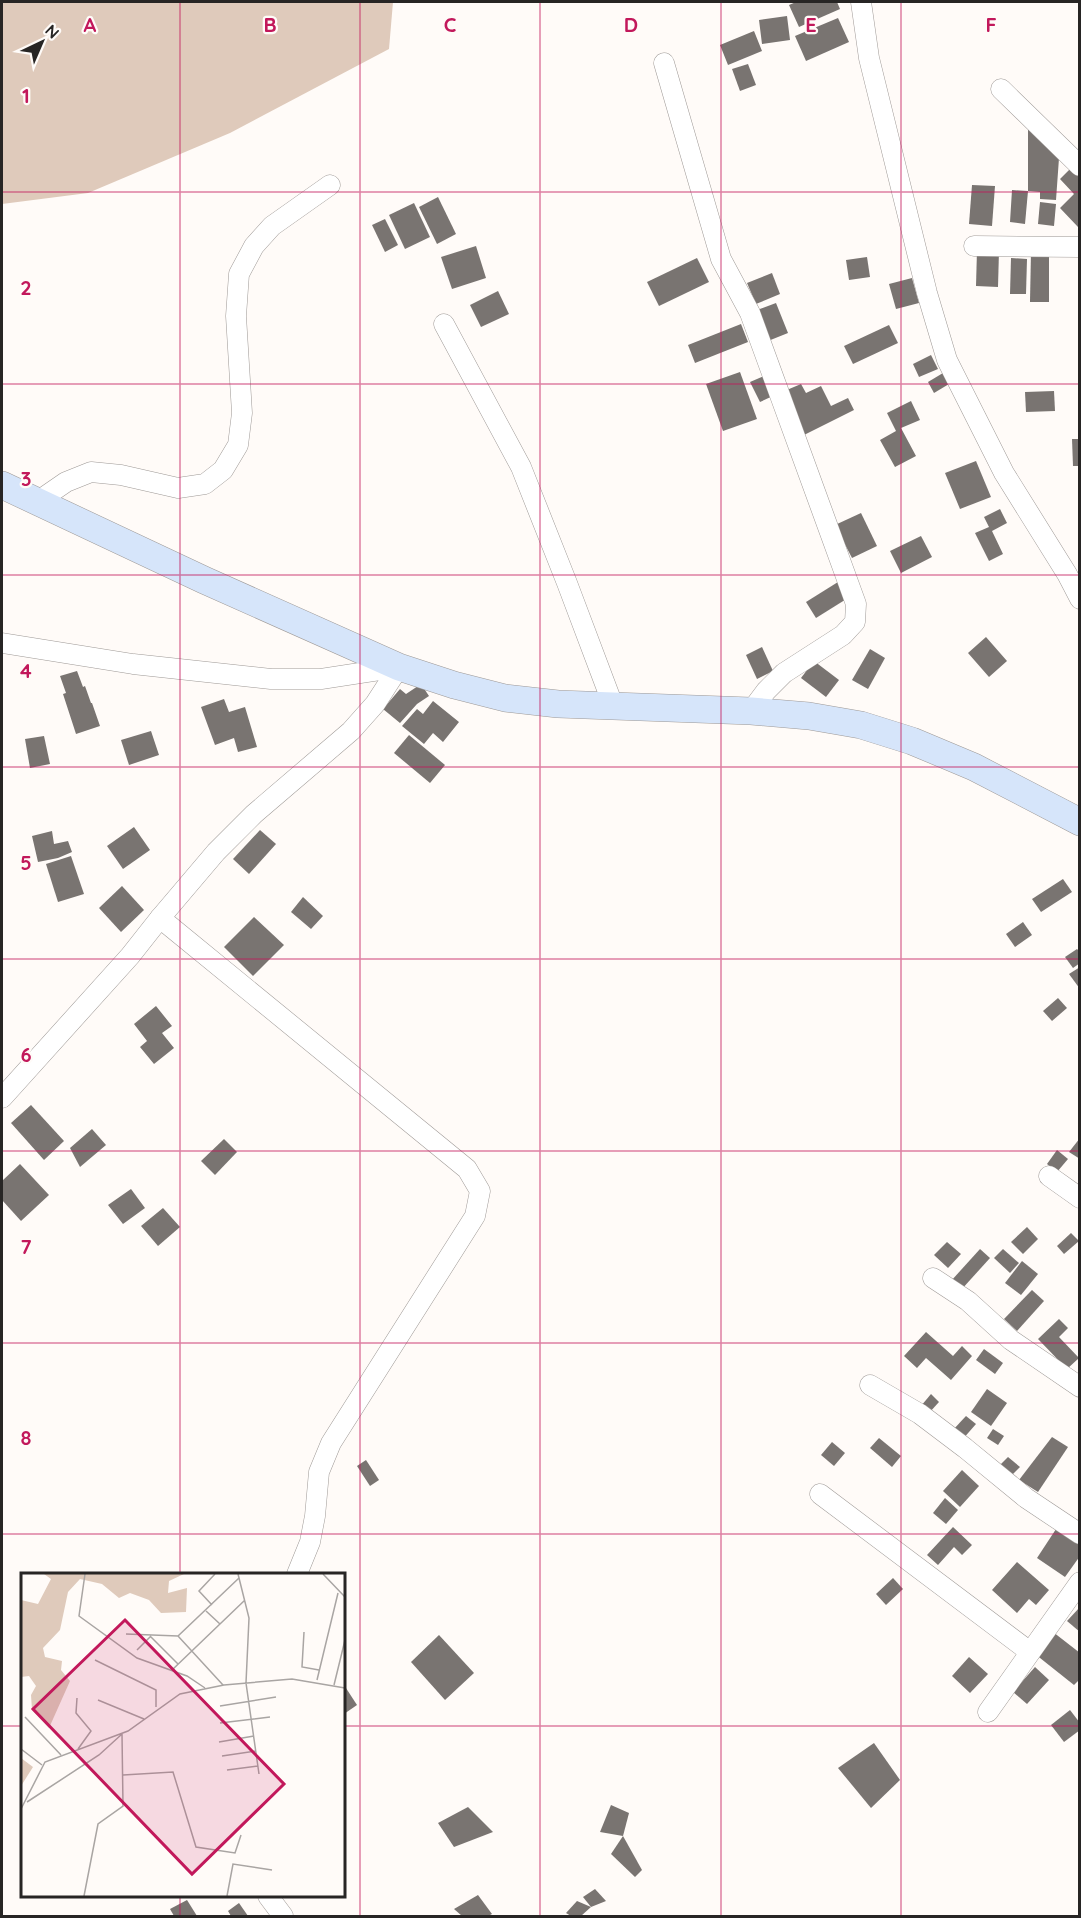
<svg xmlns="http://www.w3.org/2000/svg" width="1081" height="1918" font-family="Quicksand,sans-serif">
<rect width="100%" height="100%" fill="#fffbf8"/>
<!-- green -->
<polygon fill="#dfcabb" points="2,2 393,2 389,49 230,133 88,193 2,204"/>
<!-- building -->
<g fill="#797471">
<polygon points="796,2 837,2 840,9 799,27 789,5"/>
<polygon points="787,16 790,40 762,44 759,20"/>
<polygon points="838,18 849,42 806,61 795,36"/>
<polygon points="754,31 762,51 728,65 720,45"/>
<polygon points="748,64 756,85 740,91 732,69"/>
<polygon points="1028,127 1059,158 1056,200 1040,199 1040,192 1028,191"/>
<polygon points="1073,166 1080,172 1078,227 1060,208 1074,194 1060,179"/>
<polygon points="972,185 995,186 992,226 969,224"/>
<polygon points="1012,190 1028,191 1025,224 1010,222"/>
<polygon points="438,197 456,234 437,244 419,207"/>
<polygon points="1040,202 1056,204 1054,226 1038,224"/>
<polygon points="414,203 430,237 405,249 389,215"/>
<polygon points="385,219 398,245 385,252 372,225"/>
<polygon points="476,246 486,278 452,289 441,257"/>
<polygon points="977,250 999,251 998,287 976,286"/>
<polygon points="1031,252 1049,252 1049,302 1030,302"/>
<polygon points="867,257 870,277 849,280 846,260"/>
<polygon points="697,258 709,282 659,306 647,282"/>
<polygon points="1011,258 1027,259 1026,294 1010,294"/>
<polygon points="772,273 780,294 756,304 747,283"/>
<polygon points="912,278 919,303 896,309 889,284"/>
<polygon points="498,291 509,314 481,327 470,305"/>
<polygon points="776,303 788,333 768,341 757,310"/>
<polygon points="741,324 748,342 695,363 688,345"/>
<polygon points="889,325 898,343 853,364 844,346"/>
<polygon points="931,355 938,369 919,377 913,364"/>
<polygon points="740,372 757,419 723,431 706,384"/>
<polygon points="943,373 949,384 934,393 928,382"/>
<polygon points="766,375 775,395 760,402 750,382"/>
<polygon points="801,384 806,393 821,386 831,406 848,398 854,410 804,435 782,392"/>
<polygon points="1054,391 1055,411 1026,412 1025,392"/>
<polygon points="911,401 920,420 901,428 916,456 895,467 880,440 896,431 887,413"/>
<polygon points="1072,439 1080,439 1080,466 1073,466"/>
<polygon points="976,461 991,497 960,509 945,473"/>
<polygon points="1000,509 1007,523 992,531 1003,554 989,561 975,533 989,527 984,517"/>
<polygon points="861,513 877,546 852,558 835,525"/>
<polygon points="921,536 932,557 901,573 890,551"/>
<polygon points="838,582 848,598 816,618 806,602"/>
<polygon points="986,637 1007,661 989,677 968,653"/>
<polygon points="762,647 773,671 757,679 746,655"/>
<polygon points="870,649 885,658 868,689 852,680"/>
<polygon points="814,661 839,680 826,697 801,678"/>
<polygon points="77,671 83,687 85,686 91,703 92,703 100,726 76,734 63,694 66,693 60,676"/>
<polygon points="421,684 429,696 417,704 400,723 383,709 400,689 406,694"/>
<polygon points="224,699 229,712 245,707 257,747 238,752 234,738 215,745 201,707"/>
<polygon points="433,701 459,722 443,742 433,733 424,744 402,726 417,709 423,714"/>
<polygon points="151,731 159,755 129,765 121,740"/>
<polygon points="409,735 445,765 430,783 394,753"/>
<polygon points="44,736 50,764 30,768 25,739"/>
<polygon points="134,827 150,850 123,869 107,846"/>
<polygon points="260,830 276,844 249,874 233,859"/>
<polygon points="52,831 54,844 68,841 72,852 58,858 38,862 32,836"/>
<polygon points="71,856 84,894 58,902 46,864"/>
<polygon points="1063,879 1072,892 1041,912 1032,899"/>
<polygon points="122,886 144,910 121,932 99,908"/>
<polygon points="303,897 323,916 311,929 291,912"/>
<polygon points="254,917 284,945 253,976 224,947"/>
<polygon points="1023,922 1032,935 1015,947 1006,934"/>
<polygon points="1077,949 1080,952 1080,963 1073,968 1065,957"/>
<polygon points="1080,967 1080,989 1069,974"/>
<polygon points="1058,998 1067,1008 1052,1021 1043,1011"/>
<polygon points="156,1006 172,1026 162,1033 174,1048 154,1064 140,1047 147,1041 134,1024"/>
<polygon points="31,1105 64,1141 44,1160 11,1123"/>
<polygon points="92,1129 106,1145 80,1167 70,1148"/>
<polygon points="1080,1138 1080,1159 1069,1152"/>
<polygon points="224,1139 237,1152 215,1175 201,1161"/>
<polygon points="1057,1150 1068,1159 1057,1172 1047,1164"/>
<polygon points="20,1164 49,1195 21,1221 2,1200 2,1181"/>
<polygon points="131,1189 145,1208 123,1224 108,1205"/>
<polygon points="163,1208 180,1227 158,1246 141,1226"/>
<polygon points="1027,1227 1038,1239 1023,1254 1011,1242"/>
<polygon points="1071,1233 1079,1241 1064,1254 1057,1246"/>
<polygon points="947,1242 961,1254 948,1268 934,1255"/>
<polygon points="980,1249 990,1258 961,1290 951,1281"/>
<polygon points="1003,1249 1019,1263 1010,1273 994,1258"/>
<polygon points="1022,1261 1038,1274 1021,1295 1005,1283"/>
<polygon points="1032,1290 1044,1301 1017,1331 1004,1319"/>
<polygon points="1059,1319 1068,1328 1059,1337 1079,1358 1067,1369 1038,1339"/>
<polygon points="926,1332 953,1356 962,1346 972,1356 951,1380 926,1358 917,1368 904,1356"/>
<polygon points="984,1349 1003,1363 995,1374 976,1360"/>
<polygon points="987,1389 1007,1403 991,1426 971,1412"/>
<polygon points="931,1394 939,1402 929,1413 921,1406"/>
<polygon points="966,1416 976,1424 962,1440 952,1431"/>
<polygon points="993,1429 1004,1436 998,1445 987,1438"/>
<polygon points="1052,1437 1068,1447 1038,1492 1019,1480"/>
<polygon points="879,1438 901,1456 892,1467 870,1448"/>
<polygon points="832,1442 845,1453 834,1466 821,1455"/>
<polygon points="1008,1457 1020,1467 1012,1475 1000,1465"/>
<polygon points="366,1460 379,1480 370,1486 357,1466"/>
<polygon points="962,1470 979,1486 960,1507 943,1491"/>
<polygon points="945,1498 958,1510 946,1524 933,1513"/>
<polygon points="1058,1526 1080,1540 1080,1556 1065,1577 1037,1558"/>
<polygon points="953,1527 972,1545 962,1555 954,1547 938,1565 927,1555"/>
<polygon points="1017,1562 1049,1590 1036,1605 1029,1599 1017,1613 992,1590"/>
<polygon points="893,1578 903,1589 886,1605 876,1594"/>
<polygon points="1080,1607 1080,1632 1067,1621"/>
<polygon points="1053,1632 1080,1653 1080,1679 1074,1685 1035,1654"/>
<polygon points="439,1635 474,1673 445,1700 411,1662"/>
<polygon points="969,1657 988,1674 970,1693 952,1676"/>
<polygon points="1035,1667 1049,1680 1027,1704 1013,1692"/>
<polygon points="344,1685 357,1705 344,1714"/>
<polygon points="1070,1710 1080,1723 1080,1730 1064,1742 1051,1725"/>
<polygon points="874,1743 900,1780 871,1808 838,1768"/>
<polygon points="611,1805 629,1813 623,1836 600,1832"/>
<polygon points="468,1807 493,1832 454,1847 438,1823"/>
<polygon points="623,1836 642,1870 635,1877 611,1854"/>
<polygon points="595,1889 606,1901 591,1907 583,1897"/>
<polygon points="478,1895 492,1914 488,1916 462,1916 454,1909"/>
<polygon points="187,1900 197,1916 174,1916 170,1909"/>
<polygon points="577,1901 591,1907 581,1916 571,1916 566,1913"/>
<polygon points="239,1903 248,1916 231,1916 228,1911"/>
</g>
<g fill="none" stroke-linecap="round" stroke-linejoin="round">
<!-- street casing -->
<g stroke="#9e9996" stroke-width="21">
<g id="street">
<polyline points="861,2 869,58 927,293 947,360 1004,473 1067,574 1080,599"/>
<polyline points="664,63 721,259 750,313 856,604 855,622 843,635 784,673 766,691 751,711"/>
<polyline points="1001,89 1080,166"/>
<polyline points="974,246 1080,247"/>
<polyline points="444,324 521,467 567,583 613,705"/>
<polyline points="37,502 66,482 91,472 121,475 178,488 205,484 223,470 238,445 242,413 236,316 239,274 254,246 272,226 330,185"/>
<polyline points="2,643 133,664 271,679 321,679 399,667"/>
<polyline points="160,918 467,1169 480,1191 475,1216 331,1443 319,1472 315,1516 310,1542 297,1574"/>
<polyline points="2,1098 130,956 160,918 216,852 254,814 351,731 375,704 399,667"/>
<polyline points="1049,1176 1080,1198"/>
<polyline points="933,1278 968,1301 1011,1340 1080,1387"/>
<polyline points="870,1385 920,1414 965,1448 1026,1498 1080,1534"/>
<polyline points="820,1494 1030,1652"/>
<polyline points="988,1712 1080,1582"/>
<polyline points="268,1896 283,1916"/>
</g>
</g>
<!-- secondary casing -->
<g stroke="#9e9996" stroke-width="28">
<polyline id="secondary" points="2,485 204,580 399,667 454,685 505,698 558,704 751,711 809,716 861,725 912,741 974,767 1080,822"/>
</g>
<!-- street -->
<use href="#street" stroke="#fff" stroke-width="20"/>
<!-- secondary -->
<use href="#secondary" stroke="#d6e5fa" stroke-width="27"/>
</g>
<!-- grid -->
<path fill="none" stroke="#c2185b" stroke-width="1.5" stroke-opacity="0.55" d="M180,2v1572M360,2v1914M540,2v1914M721,2v1914M901,2v1914M2,192h1078M2,384h1078M2,575h1078M2,767h1078M2,959h1078M2,1151h1078M2,1343h1078M2,1534h1078M2,1726h20M344,1726h736M180,1896v20"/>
<!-- overview -->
<g transform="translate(21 1573)">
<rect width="324" height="324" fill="#fffbf8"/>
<path d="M23,1h140l-15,7 -1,12 19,-5 -1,24 -25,1 -12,-13 -19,-7 -11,5 -17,-14 -22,-5 -12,13 -8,38 -17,18 2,9 17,4 -1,9 9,11 -21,47 -17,-18 -1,-15 5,-9 -7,-10 -8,1v-77l17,4 13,-25zM0,185l12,9 -12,19z" fill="#dfcabb"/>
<path fill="none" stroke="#a9a5a3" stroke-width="1.5" d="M64,1l-6,42 58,42 50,18 18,12M217,1l11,44 -3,65 13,91M302,1l22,23M191,32l-13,-14 16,-17M185,38l14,13M283,59l-2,35 17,3M105,61l52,2 61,-58M157,63l45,49M130,64l27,27M116,77l14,-14M74,87l61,30v17M151,97l73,-70M296,107l21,-87M313,112l11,-45M56,125l-1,15 15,18 -13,18M77,127l46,19M199,133l56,-9M4,144l36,38M199,150l50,-6M198,169l35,-6M0,176l21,16M201,183l34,-5M206,197l31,-4M102,202l50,-3 23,75 39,6 6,-18M6,229l72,-47 23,-21M0,236l24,-47 83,-31 52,-37 44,-9 68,-6 53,9M63,323l14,-72 25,-18 -1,-72M206,323l6,-32 39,6"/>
<path fill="#c2185b" fill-opacity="0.15" stroke="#c2185b" stroke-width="3" d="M104,47l159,164 -92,90 -159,-165z"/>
<rect width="324" height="324" fill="none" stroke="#272524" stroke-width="3"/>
</g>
<g font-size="20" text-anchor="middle" font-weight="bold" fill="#c2185b" stroke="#fffbf8" stroke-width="4.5" stroke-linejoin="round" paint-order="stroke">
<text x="90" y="32">A</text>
<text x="270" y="32">B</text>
<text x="450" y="32">C</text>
<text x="631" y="32">D</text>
<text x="811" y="32">E</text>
<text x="991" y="32">F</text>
<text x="26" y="103">1</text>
<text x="26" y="295">2</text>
<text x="26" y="486">3</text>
<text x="26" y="678">4</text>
<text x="26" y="870">5</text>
<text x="26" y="1062">6</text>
<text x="26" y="1254">7</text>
<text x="26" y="1445">8</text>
</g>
<!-- border -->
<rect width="1081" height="1918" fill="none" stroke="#272524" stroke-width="6"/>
<!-- north arrow -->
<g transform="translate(42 42) rotate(44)" stroke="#fffbf8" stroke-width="4.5" paint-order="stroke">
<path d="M0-4.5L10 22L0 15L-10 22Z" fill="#272524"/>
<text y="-9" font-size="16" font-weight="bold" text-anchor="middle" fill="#272524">N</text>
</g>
</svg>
